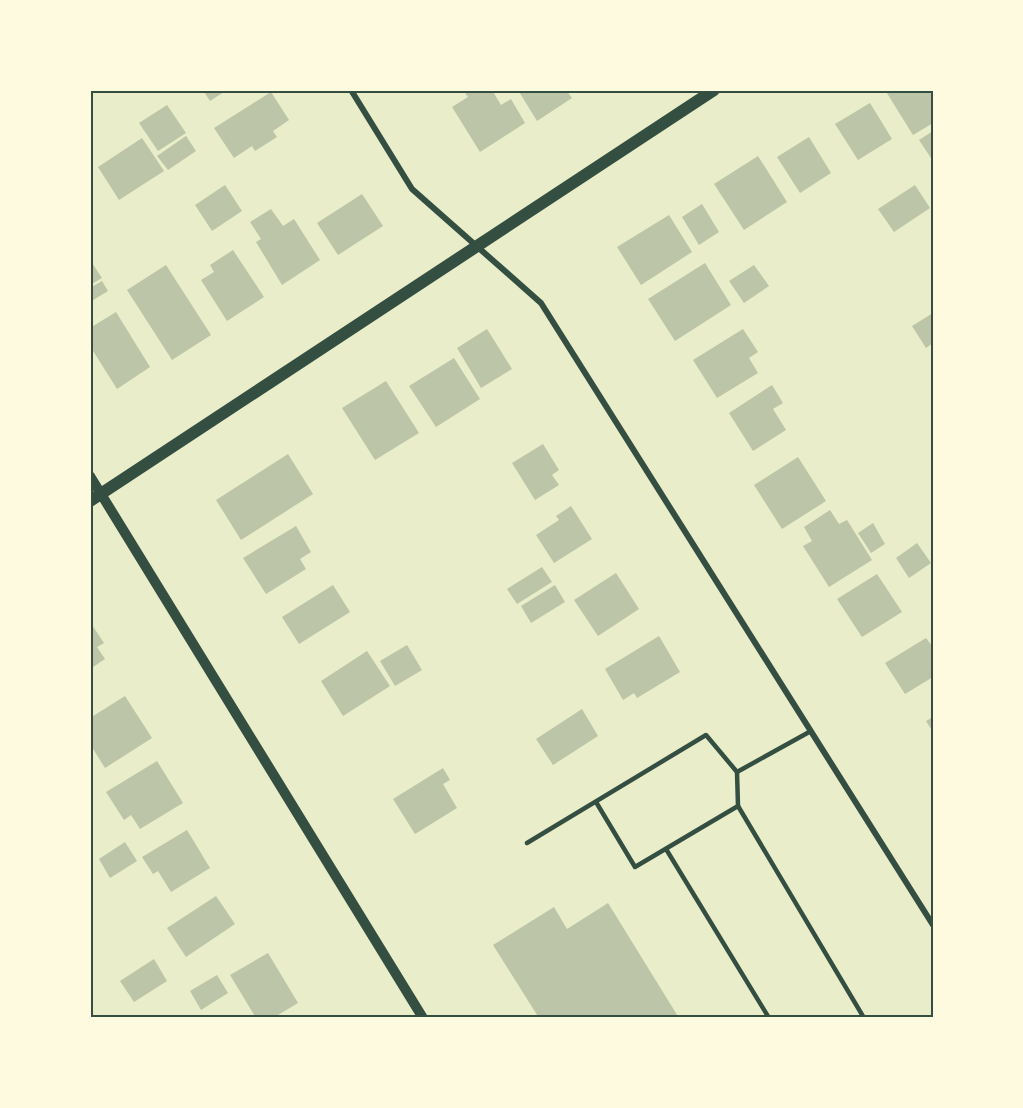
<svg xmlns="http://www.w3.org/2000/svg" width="1023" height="1108" font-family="'PT Sans',sans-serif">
<rect width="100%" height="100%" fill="#e9edc9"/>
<!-- building -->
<g fill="#bcc5a7">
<polygon points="203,90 227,90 210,101"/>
<polygon points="463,90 492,90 501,105 511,99 525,123 480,152 452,107 468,97"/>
<polygon points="518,90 566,90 572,98 537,121"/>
<polygon points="885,90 932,90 933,123 913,135"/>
<polygon points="271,92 289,120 273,131 277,137 255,151 252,146 234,158 214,128"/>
<polygon points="870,103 892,139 858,160 835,124"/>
<polygon points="167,105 186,133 158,151 139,123"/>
<polygon points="933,131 933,161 919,140"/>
<polygon points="186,136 196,151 168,170 157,156"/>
<polygon points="809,137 831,173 800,193 777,157"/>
<polygon points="142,138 164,171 119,200 98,167"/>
<polygon points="758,156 787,202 744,230 714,184"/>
<polygon points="225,185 242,211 212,231 195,205"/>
<polygon points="915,185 930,208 894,232 878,209"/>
<polygon points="362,194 383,226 338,255 317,223"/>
<polygon points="702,204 719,232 699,245 682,217"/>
<polygon points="271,209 283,226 294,219 320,260 282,285 256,242 261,239 250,222"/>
<polygon points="669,215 692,252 641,285 617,247"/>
<polygon points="233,250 264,297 227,321 201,280 214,272 210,265"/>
<polygon points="90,260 102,278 90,285"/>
<polygon points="705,263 731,305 675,341 648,299"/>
<polygon points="166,265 211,335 172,360 127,290"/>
<polygon points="754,265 769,286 744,303 729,281"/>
<polygon points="102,281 108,291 90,302 90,288"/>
<polygon points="116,312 150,367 117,389 90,346 90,328"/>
<polygon points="933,313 933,343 926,348 912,326"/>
<polygon points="487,329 512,369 481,388 457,348"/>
<polygon points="743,329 758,352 749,358 758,373 717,398 693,360"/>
<polygon points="454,358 480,399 436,427 409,386"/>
<polygon points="386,381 419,433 375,460 342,408"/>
<polygon points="772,385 783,403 773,409 786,430 753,451 729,413"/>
<polygon points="543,444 559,470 552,475 559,485 535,500 512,463"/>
<polygon points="288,454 313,494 241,540 216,500"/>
<polygon points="798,457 826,501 782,529 754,485"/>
<polygon points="571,506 592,539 554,563 536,535 559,520 556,516"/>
<polygon points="830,510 839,524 847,520 872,560 829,587 803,546 812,541 804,527"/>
<polygon points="873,523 885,544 871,553 858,533"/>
<polygon points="296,526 311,552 300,559 306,569 266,594 243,558"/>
<polygon points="917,543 931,563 909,578 896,558"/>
<polygon points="542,567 552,582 517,604 507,589"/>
<polygon points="616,573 639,609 598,636 574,600"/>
<polygon points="877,574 902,612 862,637 837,599"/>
<polygon points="333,585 350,612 299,644 282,617"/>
<polygon points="555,585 565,602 531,623 521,606"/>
<polygon points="90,622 104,643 97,647 105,659 90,669"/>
<polygon points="659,636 680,672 637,698 634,693 623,700 605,669"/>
<polygon points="926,638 933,647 933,677 905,694 885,663"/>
<polygon points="407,645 422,670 395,686 380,661"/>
<polygon points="367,651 390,686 343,716 321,681"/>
<polygon points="125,696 152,738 105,768 90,744 90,718"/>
<polygon points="582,709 598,736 553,765 536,739"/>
<polygon points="933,717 933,732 926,721"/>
<polygon points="157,761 183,803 140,829 131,815 124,820 106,792"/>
<polygon points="443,768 450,780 443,784 457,808 415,834 393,799"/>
<polygon points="187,830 210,868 171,892 158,871 153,874 142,857"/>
<polygon points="125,842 137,861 110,878 99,859"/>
<polygon points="216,896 235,924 186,957 167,928"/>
<polygon points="608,903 679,1018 539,1018 493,945 554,907 567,929"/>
<polygon points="268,953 298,1003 273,1018 256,1018 230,975"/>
<polygon points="154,959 167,981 134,1002 120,981"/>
<polygon points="217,975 228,993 201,1010 190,991"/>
</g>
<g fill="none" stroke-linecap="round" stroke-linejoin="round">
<!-- service -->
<g stroke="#344e41" stroke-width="4.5">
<polyline points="596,802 635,867 738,806 737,772"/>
<polyline points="738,806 864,1018"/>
<polyline points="527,843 706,735 737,772 811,731"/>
<polyline points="666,849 769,1018"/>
</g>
<!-- minor -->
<polyline stroke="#344e41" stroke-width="6" points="351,90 412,189 541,303 933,925"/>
<!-- tertiary -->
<polyline stroke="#344e41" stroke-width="10" points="90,476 423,1018"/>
<!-- secondary -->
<polyline stroke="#344e41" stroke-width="12" points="90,501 714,90"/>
</g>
<!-- border -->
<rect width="1023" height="1108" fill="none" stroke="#fefae0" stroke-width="183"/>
<rect x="92" y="92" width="840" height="924" fill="none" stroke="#344e41" stroke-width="2"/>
</svg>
